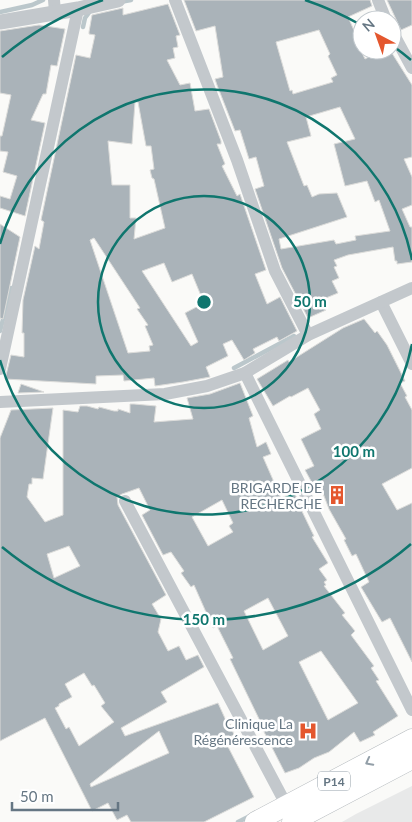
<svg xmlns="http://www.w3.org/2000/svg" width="412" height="822" font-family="Lato,sans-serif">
<rect width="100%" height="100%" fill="#fafaf8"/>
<!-- built -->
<polygon fill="#e8e9e9" points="412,786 412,822 342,822 356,814"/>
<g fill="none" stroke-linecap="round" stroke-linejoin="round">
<!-- stream -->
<g stroke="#bbc7cb" stroke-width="4.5">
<polyline points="120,2 131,0"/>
<polyline points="0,12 32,5 43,0"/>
<polyline points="83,27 85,18 91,10"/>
<polyline points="0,331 11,288"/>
<polyline points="234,368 294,336"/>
<polyline points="238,822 250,816"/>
</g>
</g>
<!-- building -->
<g fill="#aab3b9" stroke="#dcdcda" fill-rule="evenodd">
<path d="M184,0h186l2,6 -24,11 9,20 -2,1 10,21 17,-9h8l22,35v72l-8,2 8,18v28l-10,4 8,18h2v35l-15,2v-3h-2l-2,-14 -45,8 -14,5 3,6 -3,1 5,11 -7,3 6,12 -17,7 5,10 -18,8 -26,-50 -27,-79 9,-3 -8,-29 -7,2 -9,-29 -5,1 -18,-46 -2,-6 8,-2 -8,-51 -19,5zM319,30l11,24 -2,2 9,19 -6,3 2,4 -40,12 -1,-4 -2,1 -14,-49zM340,107l15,32 -21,5 11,42 22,-5 8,21 4,-2 11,31 -35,5 1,4 -20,4 -2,-4 -53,9 -2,-10 68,-22 -10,-24 -18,1 -7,3 -5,-12 -3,1 -17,-44 24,-6 -5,-19z"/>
<polygon points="387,0 412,0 412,25 401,30"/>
<path d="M168,4l12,31 -4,1 2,11 -5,1 2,10 -8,2 13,25 10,-2 5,28 14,-2 12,32v3h-4l8,20 -3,2 15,30 3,-2 26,76 -11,4 12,30 13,-7 17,34 -18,10 -2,-4 -24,12 2,4 -11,7 -12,-20 -9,4 5,12 -22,11 4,10 -27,5 -28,4 -1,-8 -30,3 -1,-6 -27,1v8l-91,-5 6,-24 13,2v-24h-2l1,-33 12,-54 4,3 5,-27 -3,-2 35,-165 14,3 5,-23 -6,-1v-2l3,-17 31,-7v7zM135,102h3l8,44h5l3,23 -4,1 2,8 2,1 11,49 -31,11 2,-21h-6v-33h-18l-4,-44 24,3zM94,238l46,70 -3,1 11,16 -3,1 8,19 -4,1 1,5 -22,2 -38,-113zM164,263l8,19 20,-8 12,29 -19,10 13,29 -7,4 -49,-75z"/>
<polygon points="39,25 65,29 57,66 51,65 46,94 43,94 31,120 45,123 25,216 0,208 0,196 10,199 17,176 3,172 8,152 0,151 0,136 2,136 11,95 0,93 0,31"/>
<polygon points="0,224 20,237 3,319 0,318"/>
<polygon points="364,319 375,333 377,331 387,345 405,381 400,383 407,396 405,397 412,410 412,468 382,484 397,510 412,503 412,662 390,618 382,622 361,587 369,582 356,554 352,556 344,540 346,539 329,509 321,488 316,490 305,470 314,466 301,439 321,429 314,414 320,410 308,388 291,397 290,396 273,406 257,379 288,360 289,362 343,328"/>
<path d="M240,383l13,33 -4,2 8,29 9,-5 5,12 -8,3 18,41 13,-6 5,11h-1l14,29 2,4 -2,1 16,26 -9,6 8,11 -3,2 2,3 -2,1 21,27 -3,2 13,16 -4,4 23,31 -3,2 8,12 -3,1 22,35 -25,16 2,3 -15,7 -6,-10 -25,20 -15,6 -15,10 -14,5 -25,-49 1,-1 -31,-64 3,-1 -16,-32 -4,2 -19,-43 -3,2 -10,-14 3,-2 -13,-19 -8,3 -21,-40 8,-5 -11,-22 -17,6 -5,3 1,8 48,90 -14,9 9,15 -3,13 10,19 11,-5 7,14 12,-5 6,12 -43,25 6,10 -46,26 4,8 93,-33 10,22 2,-1 4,11 -10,4 30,58 -50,25h-73l-4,-7 -10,5 -9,-17 -16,8 -47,-93 -45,23v-303l11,-28 42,-2 -10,71 -11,-1v6h-3l-2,13 18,25 18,-7v-105l15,2 2,-6h7l11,3 1,-2 15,4h4v-2l12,4v-9h4l22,2 -2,16 39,-3 -6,-21 23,-4zM222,500l11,23 -4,3 4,6 -25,14 -16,-29zM69,546l11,20 -26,12 -7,-24zM268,598l20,38 -25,14 -19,-39zM321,651l37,52 -30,17 -29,-58zM84,673l8,13 2,-1 11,18 -4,3 13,16 -35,24 -10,-19 -3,2 -11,-21 4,-2v-2l13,-7 -7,-13zM159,731l10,22 -78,34 -1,-3z"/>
<polygon points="21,384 44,392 18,393"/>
</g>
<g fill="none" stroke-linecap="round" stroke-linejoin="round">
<!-- primary casing -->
<g stroke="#b5babe" stroke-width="21">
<g id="primary">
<polyline points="255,822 412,739"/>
<polyline points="292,822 412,759"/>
</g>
</g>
<!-- minor -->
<g stroke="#c3c8cc" stroke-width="12">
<polyline points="54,0 55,12"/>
<polyline points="175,0 237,160 275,271 308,335"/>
<polyline points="378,0 386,20"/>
<polyline points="392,31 412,68"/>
<polyline points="381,302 412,364"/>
<polyline points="0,369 78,9"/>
<polyline points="245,373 412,710"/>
<polyline points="0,402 165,394 207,386 245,373 308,335 412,288"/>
<polyline points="125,501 289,810"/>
</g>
<!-- tertiary -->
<polyline stroke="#c3c8cc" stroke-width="15" points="0,22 78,9 118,0"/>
<!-- primary -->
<use href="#primary" stroke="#fff" stroke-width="20"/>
</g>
<!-- one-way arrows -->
<defs><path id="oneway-chevron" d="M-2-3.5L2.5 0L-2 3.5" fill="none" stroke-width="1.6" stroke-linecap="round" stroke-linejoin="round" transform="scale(1.25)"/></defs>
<use stroke="#939fa8" href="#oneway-chevron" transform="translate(369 762) rotate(152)"/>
<!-- distance rings -->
<g fill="none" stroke="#0f766e" stroke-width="2.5">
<circle cx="204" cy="302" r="106"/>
<path d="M412 344A212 212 0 0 1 0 360M0 244A212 212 0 0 1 412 260"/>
<path d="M411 544A318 318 0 0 1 2 547M2 57A318 318 0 0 1 103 0M305 0A318 318 0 0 1 361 25M393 46A318 318 0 0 1 411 60"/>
</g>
<!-- icons -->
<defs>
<g id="building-bare" transform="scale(1.5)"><path d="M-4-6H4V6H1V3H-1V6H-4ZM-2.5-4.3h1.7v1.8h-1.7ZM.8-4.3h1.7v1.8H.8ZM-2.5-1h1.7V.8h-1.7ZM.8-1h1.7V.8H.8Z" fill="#e4572e" stroke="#fff" stroke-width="2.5" paint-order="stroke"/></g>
<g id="hospital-bare" transform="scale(1.5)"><path d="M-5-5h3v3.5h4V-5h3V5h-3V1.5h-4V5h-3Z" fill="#e4572e" stroke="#fff" stroke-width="2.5" paint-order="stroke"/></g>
</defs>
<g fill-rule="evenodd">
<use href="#building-bare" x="337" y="495"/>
<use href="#hospital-bare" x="308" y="731"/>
</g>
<g text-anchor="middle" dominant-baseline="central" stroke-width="5" stroke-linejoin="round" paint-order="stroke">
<!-- shield labels -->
<rect fill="#fff" stroke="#939fa8" stroke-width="1" x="318" y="771.5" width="32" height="19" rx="4"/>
<g font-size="12" font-weight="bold" fill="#657683">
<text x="334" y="781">P14</text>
</g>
<!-- poi labels -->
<g font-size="14" fill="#657683" stroke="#fff" text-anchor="end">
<text x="322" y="487">BRIGARDE DE<tspan x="322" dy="16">RECHERCHE</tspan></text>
<text x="293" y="723">Clinique La<tspan x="293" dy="16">Régénérescence</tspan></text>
</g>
</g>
<circle cx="204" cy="302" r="8" fill="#0f766e" stroke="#fff" stroke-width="2.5"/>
<g font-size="15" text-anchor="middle" font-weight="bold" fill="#0f766e" stroke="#fff" stroke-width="5" stroke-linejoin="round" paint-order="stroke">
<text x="310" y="307">50 m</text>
<text x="354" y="457">100 m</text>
<text x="204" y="625">150 m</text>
</g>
<!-- north arrow -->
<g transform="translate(377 35) rotate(319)"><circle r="24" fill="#ffffff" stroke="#c1c8cd"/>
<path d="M0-4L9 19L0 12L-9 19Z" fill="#e4572e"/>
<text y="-8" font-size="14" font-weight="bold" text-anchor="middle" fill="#657683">N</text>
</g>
<!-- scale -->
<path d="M12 802v8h106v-8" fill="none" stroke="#657683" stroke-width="2.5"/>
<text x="20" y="802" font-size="15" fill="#657683" stroke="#ffffff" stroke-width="4" paint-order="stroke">50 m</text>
</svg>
